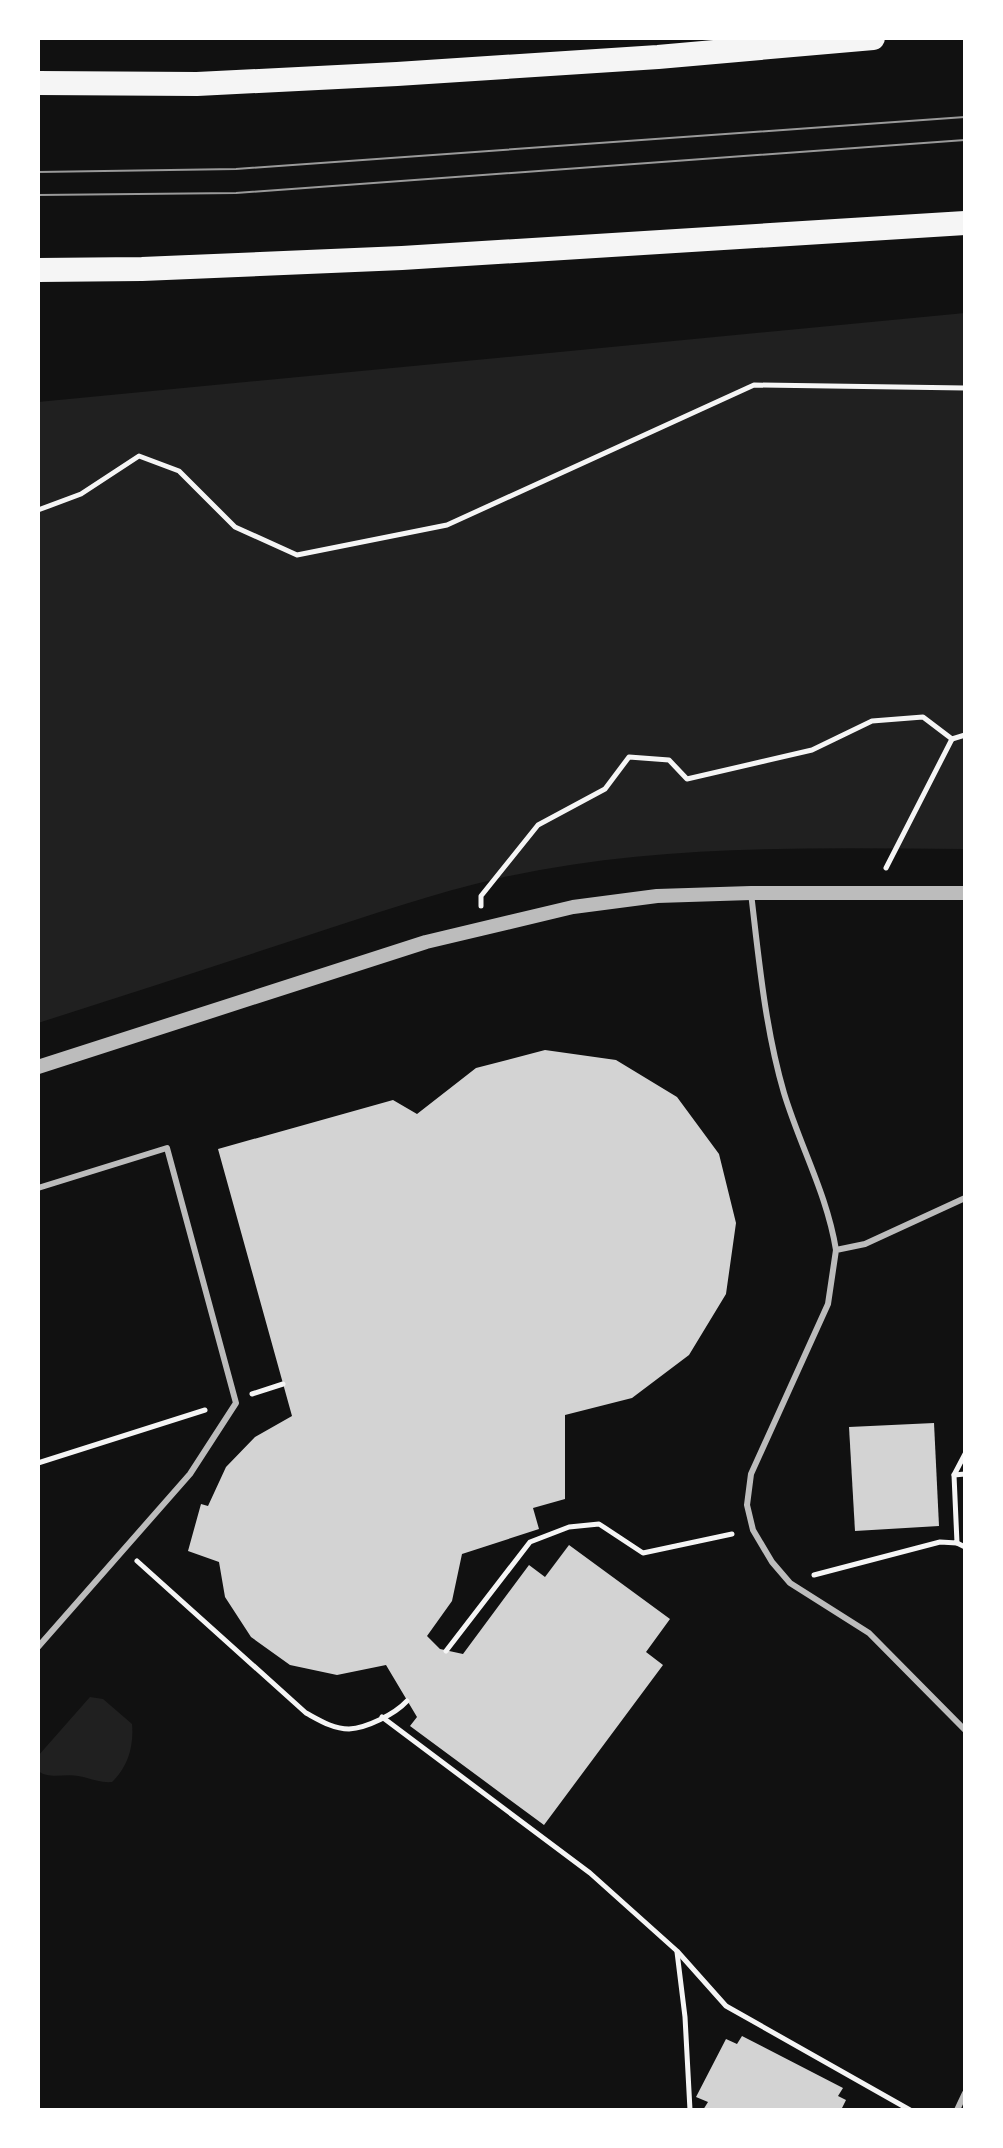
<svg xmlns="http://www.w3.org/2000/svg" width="1003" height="2148" font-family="'Varela Round',sans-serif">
<rect width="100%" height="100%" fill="#111"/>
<!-- green -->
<g fill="#202020">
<path d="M965,313v536c-156,-1 -312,-5 -465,29 -66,15 -132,38 -197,59 -88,29 -177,58 -265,86v-621z"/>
<path d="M90,1697l13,2 29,25c2,22 -4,43 -20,58 -13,1 -22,-4 -34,-6 -14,-3 -27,4 -40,-5v-15z"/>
</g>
<!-- building -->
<g fill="#d3d3d3">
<polygon points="545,1050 616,1060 677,1097 719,1154 736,1223 726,1294 689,1355 632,1398 565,1415 565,1499 533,1508 539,1529 462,1554 452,1601 427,1636 440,1649 463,1654 529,1565 545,1577 569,1545 670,1619 646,1652 663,1665 544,1825 410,1726 417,1717 386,1665 337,1675 290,1665 251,1637 225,1597 219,1562 188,1551 201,1504 208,1506 226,1467 255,1437 292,1416 218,1149 393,1100 417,1114 476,1068"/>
<polygon points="934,1423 939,1526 855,1531 849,1427"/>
<polygon points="742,2036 843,2088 838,2096 846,2100 841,2110 703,2110 708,2102 696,2097 726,2039 737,2044"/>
</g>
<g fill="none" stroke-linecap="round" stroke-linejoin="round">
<!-- path -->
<g stroke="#f5f5f5" stroke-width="5">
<polyline points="38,510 81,494 139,456 179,471 235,527 297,555 447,525 754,385 965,388"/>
<polyline points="886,868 952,739"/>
<polyline points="481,906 481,896 538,825 605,789 629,757 669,760 687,779 812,750 872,721 923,717 952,739 965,735"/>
<polyline points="252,1394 283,1384"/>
<polyline points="38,1463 205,1410"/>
<polyline points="954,1475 965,1474"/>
<polyline points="957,1543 965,1547"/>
<path d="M137,1561l169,152c13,7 27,16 43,16 18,-1 46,-15 58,-28"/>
<polyline points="814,1575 940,1542 957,1543 954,1475 965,1454"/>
<polyline points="446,1651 530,1542 569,1527 599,1524 643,1553 732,1534"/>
<polyline points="382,1717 590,1873 677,1951 726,2006 910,2110"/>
<polyline points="677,1952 685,2017 690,2110"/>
</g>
<!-- service -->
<g stroke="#bcbcbc" stroke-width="6">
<path d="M751,893c8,67 14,135 33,200 16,53 43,101 52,157"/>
<polyline points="38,1188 167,1148 236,1403 190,1474 38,1647"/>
<polyline points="965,1198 865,1244 836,1250 828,1304 751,1474 747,1505 753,1530 772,1562 790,1583 869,1633 965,1730"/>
<polyline points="957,2110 965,2093"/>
</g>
<!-- tertiary -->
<polyline stroke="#bcbcbc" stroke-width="14" points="38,1067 426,942 573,907 657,896 751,893 965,893"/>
<!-- motorway -->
<g stroke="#f5f5f5" stroke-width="24">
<polyline points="38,83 197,84 397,74 658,57 873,38"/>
<polyline points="38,270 142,269 402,258 965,223"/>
</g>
<!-- tram -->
<g stroke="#9a9a9a" stroke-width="2">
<polyline points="38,172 236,169 965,117"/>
<polyline points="38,195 236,193 965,140"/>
</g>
</g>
<!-- border -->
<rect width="1003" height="2148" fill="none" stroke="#ffffff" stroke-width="80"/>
</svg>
